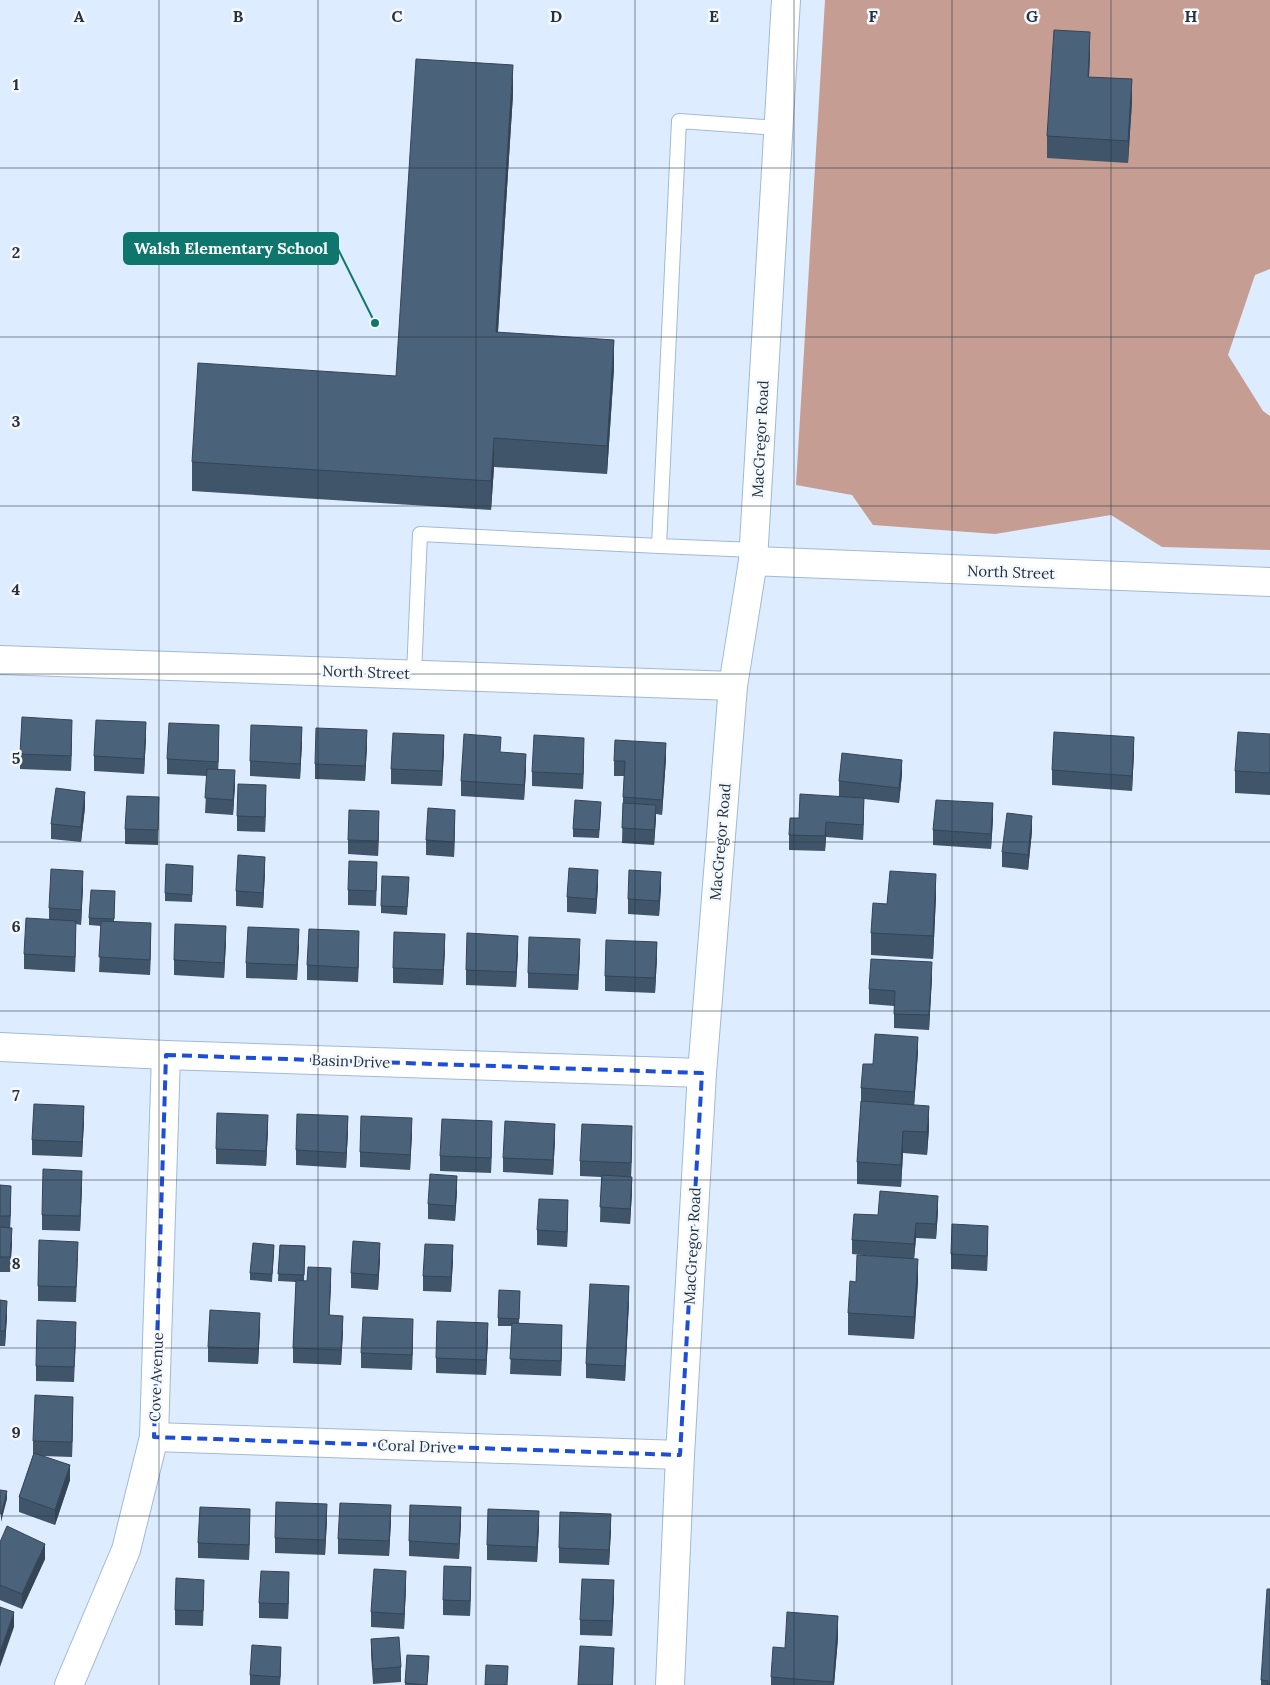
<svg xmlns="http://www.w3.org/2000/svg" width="1270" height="1685" font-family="Lora,serif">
<rect width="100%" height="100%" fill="#ddedff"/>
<!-- forest -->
<polygon fill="#c59d92" points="825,0 1270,0 1270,269 1255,275 1228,355 1263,411 1270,416 1270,550 1162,547 1111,515 995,534 873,525 852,495 796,485"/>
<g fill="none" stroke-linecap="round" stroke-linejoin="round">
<!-- lane casing -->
<g stroke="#a1b9d6" stroke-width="16">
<g id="lane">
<polyline points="754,550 659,546 679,121 779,128"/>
<polyline points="414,674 420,534 659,546"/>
</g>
</g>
<!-- street casing -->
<g stroke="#a1b9d6" stroke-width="30">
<g id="street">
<polyline points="753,561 1270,582"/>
<polyline points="0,660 733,686"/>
<polyline points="0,1047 166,1055 702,1073"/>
<polyline points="154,1437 680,1455"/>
<polyline points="69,1685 126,1550 154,1437 166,1055"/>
<polyline points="670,1685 680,1455 702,1073 733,686 753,561 786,0"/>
</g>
</g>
<!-- lane -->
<use href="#lane" stroke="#fff" stroke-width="14"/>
<!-- street -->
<use href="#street" stroke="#fff" stroke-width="28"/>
</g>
<!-- wall -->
<g fill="#40546a">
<polygon points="1090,54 1089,77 1132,101 1128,163 1047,158 1047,136"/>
<polygon points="513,94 498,332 614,368 607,474 494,467 491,510 192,491 192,462 396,376"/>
<polygon points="1270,734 1270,795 1235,793 1235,771"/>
<polygon points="72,735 71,771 20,769 20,754"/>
<polygon points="146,737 144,774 94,771 94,756"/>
<polygon points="219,740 218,769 235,785 233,815 205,813 207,776 167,774 167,759"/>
<polygon points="302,742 300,779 250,776 250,761"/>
<polygon points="367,745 365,781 315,779 315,764"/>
<polygon points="444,750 442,786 391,784 391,769"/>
<polygon points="501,752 526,769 524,800 461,796 461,781"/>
<polygon points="1134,752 1132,791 1052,785 1052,770"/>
<polygon points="584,753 583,789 532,786 532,772"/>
<polygon points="666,758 662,815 656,814 654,845 622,843 623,797 624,776 614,776 614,761"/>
<polygon points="902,774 899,803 864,799 863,840 826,837 825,851 789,850 789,835 799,818 839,796 839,781"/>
<polygon points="266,800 265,832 237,831 237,816"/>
<polygon points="85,807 81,842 51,839 51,824"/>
<polygon points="601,809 599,838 573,837 573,829"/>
<polygon points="159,812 158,845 125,844 125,829"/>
<polygon points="993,818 991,849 933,845 933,830"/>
<polygon points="455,825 454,857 426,855 426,840"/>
<polygon points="379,826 378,856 348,854 348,840"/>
<polygon points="1032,831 1028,870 1002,867 1002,852"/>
<polygon points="265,872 263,908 236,906 236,891"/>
<polygon points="193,873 192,902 165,901 165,893"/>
<polygon points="377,877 376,906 348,905 348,890"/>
<polygon points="409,884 407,915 381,913 381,906"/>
<polygon points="598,885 596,914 567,912 567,897"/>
<polygon points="83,886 81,925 76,924 75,972 24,969 24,954 49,919 49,908"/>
<polygon points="661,887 659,916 628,914 628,899"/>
<polygon points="936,896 933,959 871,955 871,933 887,904"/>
<polygon points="115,899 114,922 151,938 150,975 99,972 101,926 89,925 89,918"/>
<polygon points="226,941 224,978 174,975 174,960"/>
<polygon points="299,944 297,980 246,978 246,963"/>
<polygon points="359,946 358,982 307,980 307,965"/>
<polygon points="445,949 443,985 393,983 393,968"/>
<polygon points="518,951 516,987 466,985 466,970"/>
<polygon points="580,954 578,990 528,988 528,973"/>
<polygon points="657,957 655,993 605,991 605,976"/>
<polygon points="932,977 929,1030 894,1028 894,1006 869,1004 869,989"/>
<polygon points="918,1052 914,1105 929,1128 927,1155 903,1153 901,1187 857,1184 857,1162 861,1101 861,1088 873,1064"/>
<polygon points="84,1121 82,1157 32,1155 32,1140"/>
<polygon points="268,1130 266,1166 216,1164 216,1149"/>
<polygon points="348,1131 346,1168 296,1165 296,1150"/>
<polygon points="412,1133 410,1170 360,1167 360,1152"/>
<polygon points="492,1136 491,1173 440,1171 440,1156"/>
<polygon points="555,1139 553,1175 503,1172 503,1158"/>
<polygon points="632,1141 631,1177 632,1192 630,1224 600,1222 601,1177 580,1176 580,1161"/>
<polygon points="0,1185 11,1201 10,1228 12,1243 10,1272 0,1272"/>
<polygon points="82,1186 80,1231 42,1230 42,1215"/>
<polygon points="457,1191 455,1221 428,1219 428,1204"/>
<polygon points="938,1211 936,1239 916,1238 914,1259 918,1281 914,1339 848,1335 848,1313 856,1282 881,1257 852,1254 852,1240 878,1215"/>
<polygon points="568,1215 567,1247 537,1245 537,1230"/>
<polygon points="988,1241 987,1271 951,1269 951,1254"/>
<polygon points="280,1245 305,1246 304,1281 331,1283 329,1316 343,1331 341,1365 293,1363 293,1348 296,1282 278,1281"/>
<polygon points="274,1252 272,1282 250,1280 250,1273"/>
<polygon points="78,1257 76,1302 38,1301 38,1286"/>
<polygon points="380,1258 378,1290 351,1288 351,1273"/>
<polygon points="453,1260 451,1292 423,1291 423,1276"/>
<polygon points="520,1291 519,1323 562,1340 561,1376 510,1374 512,1326 498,1326 498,1318"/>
<polygon points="0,1300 7,1316 5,1346 0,1346"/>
<polygon points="629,1301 625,1381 586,1378 586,1364"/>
<polygon points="260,1328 258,1364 208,1362 208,1347"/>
<polygon points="413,1334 412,1370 361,1368 361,1353"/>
<polygon points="76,1337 74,1382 36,1381 36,1366"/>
<polygon points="488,1338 486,1375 436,1373 436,1358"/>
<polygon points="73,1412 72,1457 42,1456 70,1480 55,1525 19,1512 19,1497 33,1455 33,1441"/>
<polygon points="327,1519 325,1555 275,1553 275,1538"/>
<polygon points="391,1520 389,1556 338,1554 338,1539"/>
<polygon points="461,1522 459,1559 409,1556 409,1541"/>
<polygon points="250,1524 249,1560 198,1558 198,1543"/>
<polygon points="539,1526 537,1562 487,1560 487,1545"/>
<polygon points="611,1529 609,1565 559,1563 559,1548"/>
<polygon points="0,1542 45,1559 22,1609 0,1600"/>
<polygon points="471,1582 470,1616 443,1615 443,1600"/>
<polygon points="406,1586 404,1629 371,1627 371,1612"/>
<polygon points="289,1587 288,1619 259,1618 259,1603"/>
<polygon points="1270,1589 1270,1685 1261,1685 1261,1680"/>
<polygon points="204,1595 203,1626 175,1625 175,1610"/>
<polygon points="614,1595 612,1636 580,1635 580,1620"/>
<polygon points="838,1638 834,1685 771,1685 771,1677 785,1648"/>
<polygon points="371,1639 401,1667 401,1682 373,1684 371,1654"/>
<polygon points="407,1655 429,1664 427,1685 405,1685"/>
<polygon points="281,1662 280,1685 250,1685 250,1675"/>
</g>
<!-- shaded-wall -->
<g fill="#344556">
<polygon points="1090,32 1090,54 1088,99 1088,77"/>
<polygon points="513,65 513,94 496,361 496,332"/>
<polygon points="1132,79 1132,101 1128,163 1128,141"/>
<polygon points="614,340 614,368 607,474 607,446"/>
<polygon points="494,438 494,467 491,510 491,481"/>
<polygon points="72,720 72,735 71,771 71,756"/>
<polygon points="146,722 146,737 144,774 144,759"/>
<polygon points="219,725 219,740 218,777 218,762"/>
<polygon points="302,727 302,742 300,779 300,764"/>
<polygon points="367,730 367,745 365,781 365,766"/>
<polygon points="444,735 444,750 442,786 442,771"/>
<polygon points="1134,737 1134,752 1132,791 1132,776"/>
<polygon points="584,738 584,753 583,789 583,774"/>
<polygon points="666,743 666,758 662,815 662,800"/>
<polygon points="526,754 526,769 524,800 524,785"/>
<polygon points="902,760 902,774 899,803 899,788"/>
<polygon points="235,770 235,785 233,815 233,800"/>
<polygon points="266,785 266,800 265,832 265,817"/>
<polygon points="85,792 85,807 81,842 81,827"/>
<polygon points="864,798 864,813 863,840 863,825"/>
<polygon points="993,803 993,818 991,849 991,834"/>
<polygon points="656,805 656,820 654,845 654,830"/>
<polygon points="455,810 455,825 454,857 454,842"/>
<polygon points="379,811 379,826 378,856 378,841"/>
<polygon points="1032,816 1032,831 1028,870 1028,855"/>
<polygon points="826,822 826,837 825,851 825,836"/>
<polygon points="265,857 265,872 263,908 263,893"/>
<polygon points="598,870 598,885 596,914 596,899"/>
<polygon points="83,871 83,886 81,925 81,910"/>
<polygon points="661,872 661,887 659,916 659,901"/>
<polygon points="936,874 936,896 933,959 933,936"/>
<polygon points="76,921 76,936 75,972 75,957"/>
<polygon points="151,923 151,938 150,975 150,960"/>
<polygon points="226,926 226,941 224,978 224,963"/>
<polygon points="299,929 299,944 297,980 297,965"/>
<polygon points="359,931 359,946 358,982 358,968"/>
<polygon points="445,934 445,949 443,985 443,970"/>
<polygon points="518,936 518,951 516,987 516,972"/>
<polygon points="580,939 580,954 578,990 578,975"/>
<polygon points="657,942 657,957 655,993 655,978"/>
<polygon points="932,962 932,977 929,1030 929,1015"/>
<polygon points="918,1037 918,1052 914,1107 914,1092"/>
<polygon points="84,1106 84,1121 82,1157 82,1142"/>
<polygon points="929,1106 929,1128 927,1155 927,1132"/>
<polygon points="268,1115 268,1130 266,1166 266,1151"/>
<polygon points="348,1116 348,1131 346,1168 346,1153"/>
<polygon points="412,1118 412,1133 410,1170 410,1155"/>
<polygon points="492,1121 492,1136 491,1173 491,1158"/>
<polygon points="555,1124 555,1139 553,1175 553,1160"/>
<polygon points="632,1126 632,1141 631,1178 631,1163"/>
<polygon points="903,1131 903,1153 901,1187 901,1165"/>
<polygon points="82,1171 82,1186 80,1231 80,1216"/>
<polygon points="457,1176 457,1191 455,1221 455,1206"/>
<polygon points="632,1177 632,1192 630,1224 630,1209"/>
<polygon points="11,1186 11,1201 10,1231 10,1216"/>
<polygon points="938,1196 938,1211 936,1239 936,1224"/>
<polygon points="568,1200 568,1215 567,1247 567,1232"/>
<polygon points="916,1223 916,1238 914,1259 914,1244"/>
<polygon points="988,1226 988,1241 987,1271 987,1256"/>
<polygon points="12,1228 12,1243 10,1272 10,1257"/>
<polygon points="380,1243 380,1258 378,1290 378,1275"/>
<polygon points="453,1245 453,1260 451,1292 451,1277"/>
<polygon points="918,1259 918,1281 914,1339 914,1317"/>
<polygon points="331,1268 331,1283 329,1330 329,1315"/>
<polygon points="629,1286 629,1301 625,1381 625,1366"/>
<polygon points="7,1301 7,1316 5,1346 5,1331"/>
<polygon points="260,1313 260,1328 258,1364 258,1349"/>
<polygon points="343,1316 343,1331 341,1365 341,1350"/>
<polygon points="413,1319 413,1334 412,1370 412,1355"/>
<polygon points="488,1323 488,1338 486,1375 486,1360"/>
<polygon points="562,1325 562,1340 561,1376 561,1361"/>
<polygon points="73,1397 73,1412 72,1457 72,1442"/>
<polygon points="70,1465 70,1480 55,1525 55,1510"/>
<polygon points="7,1491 7,1499 1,1522 1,1514"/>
<polygon points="327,1504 327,1519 325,1555 325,1540"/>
<polygon points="391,1505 391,1520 389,1556 389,1541"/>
<polygon points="461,1507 461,1522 459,1559 459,1544"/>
<polygon points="250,1509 250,1524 249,1560 249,1545"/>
<polygon points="539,1511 539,1526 537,1562 537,1547"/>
<polygon points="611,1514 611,1529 609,1565 609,1550"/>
<polygon points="45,1544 45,1559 22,1609 22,1594"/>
<polygon points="471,1567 471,1582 470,1616 470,1601"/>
<polygon points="406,1571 406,1586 404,1629 404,1614"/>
<polygon points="289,1572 289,1587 288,1619 288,1604"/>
<polygon points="614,1580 614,1595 612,1636 612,1621"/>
<polygon points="14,1612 14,1627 0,1667 0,1652"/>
<polygon points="838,1616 838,1638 834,1685 833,1685"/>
<polygon points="281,1647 281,1662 280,1685 280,1677"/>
<polygon points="614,1648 613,1685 612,1685"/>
</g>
<!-- building -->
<g fill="#4b627b" stroke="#344556">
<polygon points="1054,30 1090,32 1088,77 1132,79 1128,141 1047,136"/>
<polygon points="416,59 513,65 496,332 614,340 607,446 494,438 491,481 192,462 198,363 396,376"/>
<polygon points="22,717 72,720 71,756 20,754"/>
<polygon points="96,720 146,722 144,759 94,756"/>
<polygon points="169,723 219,725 218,762 167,759"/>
<polygon points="251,725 302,727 300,764 250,761"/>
<polygon points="316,728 367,730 365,766 315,764"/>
<polygon points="1054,732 1134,737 1132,776 1052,770"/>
<polygon points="1238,732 1270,734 1270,773 1235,771"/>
<polygon points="393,733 444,735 442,771 391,769"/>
<polygon points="464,734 501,737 500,752 526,754 524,785 461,781"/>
<polygon points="534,735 584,738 583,774 532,772"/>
<polygon points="615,740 666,743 662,800 623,797 625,761 614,761"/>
<polygon points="842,753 902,760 899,788 839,781"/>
<polygon points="207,769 235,770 233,800 205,798"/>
<polygon points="238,784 266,785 265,817 237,816"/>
<polygon points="56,788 85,792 81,827 51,824"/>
<polygon points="800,794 864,798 863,825 826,822 825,836 789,835 790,818 799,818"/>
<polygon points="127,796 159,797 158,830 125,829"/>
<polygon points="575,800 601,802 599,830 573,829"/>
<polygon points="936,800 993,803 991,834 933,830"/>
<polygon points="623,803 656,805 654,830 622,828"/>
<polygon points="428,808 455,810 454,842 426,840"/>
<polygon points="349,810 379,811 378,841 348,840"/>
<polygon points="1007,813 1032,816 1028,855 1002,852"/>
<polygon points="238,855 265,857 263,893 236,891"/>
<polygon points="349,861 377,862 376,891 348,890"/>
<polygon points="166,864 193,866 192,895 165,893"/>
<polygon points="569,868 598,870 596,899 567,897"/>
<polygon points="51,869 83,871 81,910 49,908"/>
<polygon points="629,870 661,872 659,901 628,899"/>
<polygon points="890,871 936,874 933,936 871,933 873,903 887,904"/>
<polygon points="382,876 409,877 407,907 381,906"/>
<polygon points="91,890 115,891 114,919 89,918"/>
<polygon points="26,918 76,921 75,957 24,954"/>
<polygon points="101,921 151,923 150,960 99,957"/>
<polygon points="175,924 226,926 224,963 174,960"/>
<polygon points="248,927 299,929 297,965 246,963"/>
<polygon points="309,929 359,931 358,968 307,965"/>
<polygon points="394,932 445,934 443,970 393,968"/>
<polygon points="467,933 518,936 516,972 466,970"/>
<polygon points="529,937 580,939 578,975 528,973"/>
<polygon points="606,940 657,942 655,978 605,976"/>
<polygon points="871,959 932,962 929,1015 894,1014 895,991 869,989"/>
<polygon points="875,1034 918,1037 914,1092 861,1088 863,1064 873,1064"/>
<polygon points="861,1101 929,1106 927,1132 903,1131 901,1165 857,1162"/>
<polygon points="34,1104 84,1106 82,1142 32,1140"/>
<polygon points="217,1113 268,1115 266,1151 216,1149"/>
<polygon points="297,1114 348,1116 346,1153 296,1150"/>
<polygon points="361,1116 412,1118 410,1155 360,1152"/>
<polygon points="442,1119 492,1121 491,1158 440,1156"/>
<polygon points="505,1121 555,1124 553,1160 503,1158"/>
<polygon points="582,1124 632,1126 631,1163 580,1161"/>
<polygon points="43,1169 82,1171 80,1216 42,1215"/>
<polygon points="430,1174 457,1176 455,1206 428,1204"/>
<polygon points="602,1175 632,1177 630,1209 600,1207"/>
<polygon points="0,1185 11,1186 10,1216 0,1216"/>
<polygon points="880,1191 938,1196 936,1224 916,1223 914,1244 852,1240 854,1214 878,1215"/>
<polygon points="539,1199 568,1200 567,1232 537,1230"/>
<polygon points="952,1224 988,1226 987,1256 951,1254"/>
<polygon points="0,1227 12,1228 10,1257 0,1257"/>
<polygon points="39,1240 78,1242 76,1287 38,1286"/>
<polygon points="353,1241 380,1243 378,1275 351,1273"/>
<polygon points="253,1243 274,1245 272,1274 250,1273"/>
<polygon points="425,1244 453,1245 451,1277 423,1276"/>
<polygon points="280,1245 305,1246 304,1275 278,1274"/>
<polygon points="857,1255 918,1259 914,1317 848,1313 850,1281 856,1282"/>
<polygon points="308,1267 331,1268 329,1315 343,1316 341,1350 293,1348 296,1280 307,1281"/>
<polygon points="590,1284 629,1286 625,1366 586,1364"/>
<polygon points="499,1290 520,1291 519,1319 498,1318"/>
<polygon points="0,1300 7,1301 5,1331 0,1331"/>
<polygon points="210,1310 260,1313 258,1349 208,1347"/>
<polygon points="363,1317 413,1319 412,1355 361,1353"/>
<polygon points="37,1320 76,1322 74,1367 36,1366"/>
<polygon points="437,1321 488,1323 486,1360 436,1358"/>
<polygon points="512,1323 562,1325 561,1361 510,1359"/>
<polygon points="35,1395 73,1397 72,1442 33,1441"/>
<polygon points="34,1453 70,1465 55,1510 19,1497"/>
<polygon points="0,1490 7,1491 1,1514 0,1514"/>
<polygon points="276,1502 327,1504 325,1540 275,1538"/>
<polygon points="340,1503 391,1505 389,1541 338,1539"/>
<polygon points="410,1505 461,1507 459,1544 409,1541"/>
<polygon points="200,1507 250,1509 249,1545 198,1543"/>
<polygon points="488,1509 539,1511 537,1547 487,1545"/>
<polygon points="560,1512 611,1514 609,1550 559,1548"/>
<polygon points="7,1526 45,1544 22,1594 0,1585 0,1542"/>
<polygon points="444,1566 471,1567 470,1601 443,1600"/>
<polygon points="374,1569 406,1571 404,1614 371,1612"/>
<polygon points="261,1571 289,1572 288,1604 259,1603"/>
<polygon points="176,1578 204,1580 203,1611 175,1610"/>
<polygon points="582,1579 614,1580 612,1621 580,1620"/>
<polygon points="1267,1589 1270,1589 1270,1685 1268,1685 1268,1681 1261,1680"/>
<polygon points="0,1607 14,1612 0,1652"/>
<polygon points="787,1612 838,1616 833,1682 771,1677 773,1647 785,1648"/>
<polygon points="399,1637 401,1667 373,1669 371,1639"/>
<polygon points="252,1645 281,1647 280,1677 250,1675"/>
<polygon points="580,1646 614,1648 612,1685 578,1685"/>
<polygon points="407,1655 429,1656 427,1685 405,1683"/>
<polygon points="486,1665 508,1666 507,1685 485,1685"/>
</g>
<!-- marked area -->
<path fill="none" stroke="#1d4ed8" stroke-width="4" stroke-dasharray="10 6" stroke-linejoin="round" d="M166,1055l536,18 -22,382 -526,-18z"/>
<!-- grid -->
<path fill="none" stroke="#27313d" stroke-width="1" stroke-opacity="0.55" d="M159,0v1685M318,0v1685M476,0v1685M635,0v1685M794,0v1685M952,0v1685M1111,0v1685M0,168h1270M0,337h1270M0,506h1270M0,674h1270M0,842h1270M0,1011h1270M0,1180h1270M0,1348h1270M0,1516h1270"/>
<g text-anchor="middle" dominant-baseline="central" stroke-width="5" stroke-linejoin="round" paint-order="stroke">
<!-- street labels -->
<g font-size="15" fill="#27313d" stroke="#f3f9ff">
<text transform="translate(760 439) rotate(-87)">MacGregor Road</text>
<text transform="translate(1011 572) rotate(2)">North Street</text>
<text transform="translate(366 672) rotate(2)">North Street</text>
<text transform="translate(720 842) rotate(-85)">MacGregor Road</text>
<text transform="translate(351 1061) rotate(2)">Basin Drive</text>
<text transform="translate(692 1246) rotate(-87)">MacGregor Road</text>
<text transform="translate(156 1377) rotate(-88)">Cove Avenue</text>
<text transform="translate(417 1446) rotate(2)">Coral Drive</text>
</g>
</g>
<g font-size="16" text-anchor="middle" font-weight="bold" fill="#27313d" stroke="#f3f9ff" stroke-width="5" stroke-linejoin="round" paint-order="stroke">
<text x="79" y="22">A</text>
<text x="238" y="22">B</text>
<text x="397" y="22">C</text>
<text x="556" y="22">D</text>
<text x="714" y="22">E</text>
<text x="873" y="22">F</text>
<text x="1032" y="22">G</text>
<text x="1191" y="22">H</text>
<text x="16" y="90">1</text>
<text x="16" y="258">2</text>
<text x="16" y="427">3</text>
<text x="16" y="595">4</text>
<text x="16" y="764">5</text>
<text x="16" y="932">6</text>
<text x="16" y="1101">7</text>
<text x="16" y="1269">8</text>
<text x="16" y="1438">9</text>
</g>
<!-- callouts -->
<path fill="none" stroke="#0f766e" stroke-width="2" d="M375 323L338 249"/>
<circle fill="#0f766e" stroke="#f3f9ff" stroke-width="2" cx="375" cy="323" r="5"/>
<rect fill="#0f766e" stroke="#0f766e" stroke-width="2" x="124" y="233" width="214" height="31" rx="5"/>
<g font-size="16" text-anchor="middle" font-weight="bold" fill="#fff">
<text x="231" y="254">Walsh Elementary School</text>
</g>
</svg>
